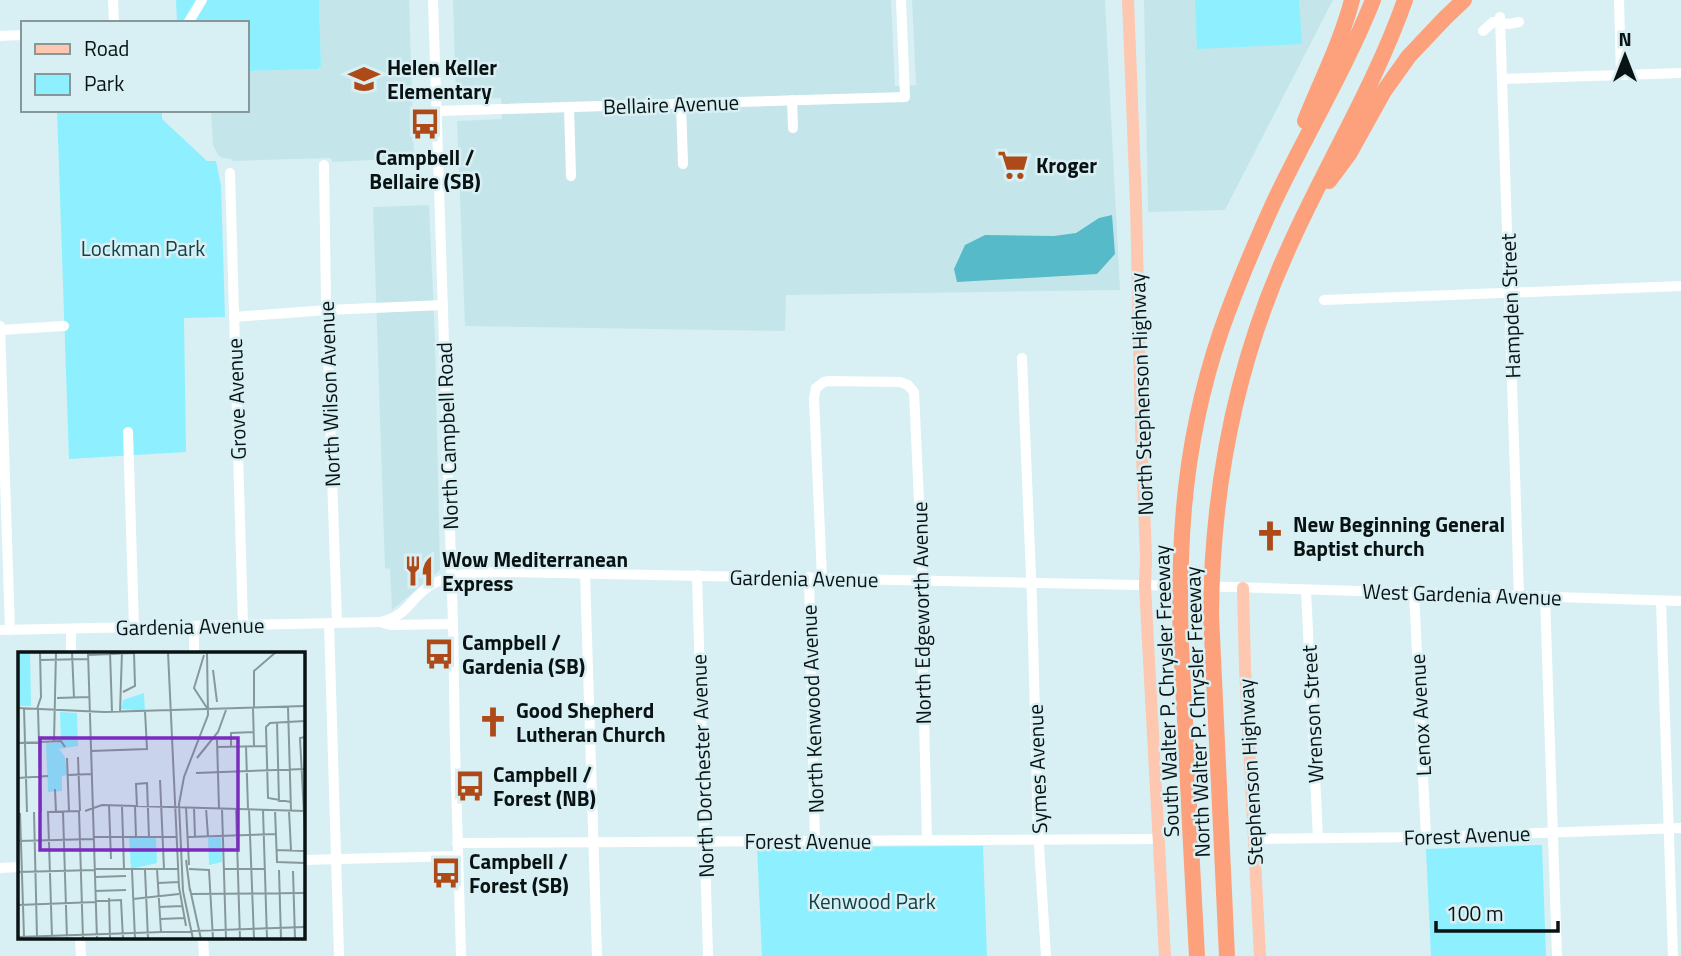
<svg xmlns="http://www.w3.org/2000/svg" width="1681" height="956" font-family="'Titillium Web',sans-serif">
<rect width="100%" height="100%" fill="#d8f0f4"/>
<!-- built -->
<g fill="#c4e6eb">
<polygon points="319,0 409,0 414,158 332,162 331,158 232,161 231,159 222,158 218,155 213,145 211,110 247,110 247,71 318,69 321,66"/>
<polygon points="453,0 891,0 895,86 916,85 912,0 1105,0 1120,290 786,295 785,331 465,326 457,121 502,119 501,98 456,100"/>
<polygon points="1144,0 1333,0 1225,210 1148,212"/>
<polygon points="429,205 435,337 440,570 392,610 390,569 385,568 373,207"/>
</g>
<!-- green -->
<g fill="#8eeffe">
<polygon points="176,0 319,0 321,66 318,69 247,71 247,23 177,23"/>
<polygon points="1195,0 1299,0 1302,44 1197,49"/>
<polygon points="57,110 162,110 162,119 207,161 216,161 221,186 225,317 184,318 186,452 69,459"/>
<polygon points="1542,845 1546,956 1431,956 1426,849"/>
<polygon points="983,846 987,956 762,956 757,847"/>
</g>
<!-- water -->
<polygon fill="#56bac9" points="1112,215 1115,254 1097,274 957,282 954,269 965,245 985,235 1054,236 1076,233 1099,218"/>
<g fill="none" stroke-linecap="round" stroke-linejoin="round">
<!-- minor -->
<g stroke="#fff" stroke-width="10">
<polyline points="113,0 114,23"/>
<polyline points="433,0 453,624 455,745 461,956"/>
<polyline points="1619,0 1621,75"/>
<polyline points="1500,17 1519,596"/>
<polyline points="188,23 202,0"/>
<polyline points="1483,31 1493,22 1509,24 1519,22"/>
<polyline points="0,36 23,35"/>
<polyline points="1502,79 1681,73"/>
<polyline points="792,100 793,128"/>
<polyline points="681,104 683,164"/>
<polyline points="569,107 571,176"/>
<polyline points="437,111 905,97 901,0"/>
<polyline points="324,165 326,301 337,622"/>
<polyline points="230,173 243,625"/>
<polyline points="1324,300 1681,286"/>
<polyline points="234,317 327,310 443,305"/>
<polyline points="0,326 10,630"/>
<polyline points="0,330 64,326"/>
<polyline points="1022,358 1032,600 1038,830 1046,956"/>
<polyline points="128,432 134,627"/>
<polyline points="585,573 597,956"/>
<polyline points="697,575 708,956"/>
<polyline points="809,577 815,841"/>
<polyline points="822,578 814,398 816,388 824,382 829,381 900,382 908,385 914,392 922,566 921,596 927,840"/>
<polyline points="1306,590 1318,838"/>
<polyline points="1414,592 1426,837"/>
<polyline points="1545,596 1557,956"/>
<polyline points="1661,601 1673,956"/>
<polyline points="329,623 339,956"/>
<polyline points="383,623 391,625 453,624"/>
<polyline points="194,626 194,653"/>
<polyline points="71,629 71,653"/>
<path d="M0,630l380,-8c29,-7 28,-21 48,-35 22,-15 49,-14 75,-15l731,15 447,14"/>
<polyline points="1254,839 1426,837 1681,828"/>
<polyline points="457,843 1159,839"/>
<polyline points="303,860 458,856"/>
<polyline points="0,868 19,867"/>
<polyline points="80,937 81,956"/>
<polyline points="203,937 204,956"/>
</g>
<!-- major -->
<g stroke="#fdc7b0" stroke-width="12">
<polyline points="1128,0 1136,203 1141,428 1146,557 1145,586 1165,956"/>
<polyline points="1243,588 1245,668 1260,956"/>
</g>
<!-- highway -->
<g stroke="#fca17b" stroke-width="16">
<path d="M1305,121c16,-40 36,-79 47,-121"/>
<polyline points="1329,181 1349,154 1384,91 1409,56 1445,18 1464,0"/>
<path d="M1197,956c-4,-72 -8,-144 -11,-217 -3,-59 -8,-119 -5,-179 2,-77 15,-156 40,-229 15,-43 33,-85 52,-127 32,-68 72,-134 100,-204"/>
<path d="M1227,956l-16,-341c1,-128 25,-253 79,-370 37,-82 85,-160 115,-245"/>
</g>
</g>
<!-- icons -->
<defs>
<g id="school-bare" transform="scale(2.415)"><path d="M0-5L7-2L0 1L-7-2ZM-4 1L0 2.5L4 1V4Q0 6-4 4Z" fill="#ae4a17" stroke="#d8f0f4" stroke-width="2.5" paint-order="stroke"/></g>
<g id="bus-bare" transform="scale(2.415)"><path d="M-5-6H5V4H4V6H2V4H-2V6H-4V4H-5ZM-3.5-4V0h7V-4ZM-3.5 1.2v1.5H-2V1.2ZM2 1.2v1.5H3.5V1.2Z" fill="#ae4a17" stroke="#d8f0f4" stroke-width="2.5" paint-order="stroke"/></g>
<g id="supermarket-bare" transform="scale(2.415)"><path d="M-6-5.5h2.5l.6 2H6L4.5 2H-2.5L-4.4-4H-6ZM-1.5 3.2a1.3 1.3 0 1 0 .1 0ZM3 3.2a1.3 1.3 0 1 0 .1 0Z" fill="#ae4a17" stroke="#d8f0f4" stroke-width="2.5" paint-order="stroke"/></g>
<g id="church-bare" transform="scale(2.415)"><path d="M-1.2-6h2.4v3.5h3.3v2.4h-3.3V6h-2.4V-.1h-3.3v-2.4h3.3Z" fill="#ae4a17" stroke="#d8f0f4" stroke-width="2.5" paint-order="stroke"/></g>
<g id="restaurant-bare" transform="scale(2.415)"><path d="M-5-6h1v4h1v-4h1v4h1v-4h1v5L-1.5 .5V6h-2V.5L-5-1ZM5-6V6H3V1.5H1.5Q1.5-4 5-6Z" fill="#ae4a17" stroke="#d8f0f4" stroke-width="2.5" paint-order="stroke"/></g>
</defs>
<g fill-rule="evenodd">
<use href="#school-bare" x="364" y="79"/>
<use href="#bus-bare" x="425" y="124"/>
<use href="#supermarket-bare" x="1013" y="165"/>
<use href="#church-bare" x="1270" y="536"/>
<use href="#restaurant-bare" x="419" y="571"/>
<use href="#bus-bare" x="439" y="654"/>
<use href="#church-bare" x="493" y="722"/>
<use href="#bus-bare" x="470" y="786"/>
<use href="#bus-bare" x="446" y="873"/>
</g>
<g text-anchor="middle" dominant-baseline="central" stroke-width="5" stroke-linejoin="round" paint-order="stroke">
<!-- poi labels -->
<g font-size="21" font-weight="bold" fill="#0a1314" stroke="#d8f0f4" text-anchor="start">
<text x="387" y="67">Helen Keller<tspan x="387" dy="24">Elementary</tspan></text>
<text x="425" y="157" text-anchor="middle">Campbell /<tspan x="425" dy="24">Bellaire (SB)</tspan></text>
<text x="1036" y="165">Kroger</text>
<text x="1293" y="524">New Beginning General<tspan x="1293" dy="24">Baptist church</tspan></text>
<text x="442" y="559">Wow Mediterranean<tspan x="442" dy="24">Express</tspan></text>
<text x="462" y="642">Campbell /<tspan x="462" dy="24">Gardenia (SB)</tspan></text>
<text x="516" y="710">Good Shepherd<tspan x="516" dy="24">Lutheran Church</tspan></text>
<text x="493" y="774">Campbell /<tspan x="493" dy="24">Forest (NB)</tspan></text>
<text x="469" y="861">Campbell /<tspan x="469" dy="24">Forest (SB)</tspan></text>
</g>
<!-- street labels -->
<g font-size="21" fill="#0a1314" stroke="#d8f0f4">
<text transform="translate(671 104) rotate(-2)">Bellaire Avenue</text>
<text transform="translate(1510 306) rotate(-92)">Hampden Street</text>
<text transform="translate(329 394) rotate(-92)">North Wilson Avenue</text>
<text transform="translate(1141 394) rotate(-92)">North Stephenson Highway</text>
<text transform="translate(236 399) rotate(-92)">Grove Avenue</text>
<text transform="translate(447 436) rotate(-92)">North Campbell Road</text>
<text transform="translate(804 578) rotate(1)">Gardenia Avenue</text>
<text transform="translate(1462 594) rotate(2)">West Gardenia Avenue</text>
<text transform="translate(921 613) rotate(-91)">North Edgeworth Avenue</text>
<text transform="translate(190 626) rotate(-1)">Gardenia Avenue</text>
<text transform="translate(1166 691) rotate(-92)">South Walter P. Chrysler Freeway</text>
<text transform="translate(812 709) rotate(-92)">North Kenwood Avenue</text>
<text transform="translate(1197 712) rotate(-92)">North Walter P. Chrysler Freeway</text>
<text transform="translate(1312 714) rotate(-93)">Wrenson Street</text>
<text transform="translate(1420 715) rotate(-93)">Lenox Avenue</text>
<text transform="translate(702 766) rotate(-92)">North Dorchester Avenue</text>
<text transform="translate(1037 769) rotate(-92)">Symes Avenue</text>
<text transform="translate(1250 772) rotate(-93)">Stephenson Highway</text>
<text transform="translate(1467 835) rotate(-2)">Forest Avenue</text>
<text x="808" y="841">Forest Avenue</text>
</g>
<!-- park labels -->
<g font-size="21" fill="#134148" stroke="#d8f0f4">
<text x="143" y="248">Lockman Park</text>
<text x="872" y="901">Kenwood Park</text>
</g>
</g>
<!-- overview -->
<g transform="translate(18 652)">
<rect width="287" height="287" fill="#d8f0f4"/>
<path d="M0,0h12l1,54h-13zM126,41l1,18 -24,-2 2,-9zM42,60l17,1 1,33 -19,3 6,8 2,18 -5,1v15l-14,1 -2,-49 15,-1zM138,185l1,26 -26,6 -2,-31zM203,185l1,25 -13,3 -1,-27z" fill="#8eeffe"/>
<path fill="none" stroke="#86989a" stroke-width="2" d="M54,0l2,46M70,0l9,287M92,0l2,60M150,0l11,235 7,39M70,3l46,-2M186,3l-10,33 13,20M22,8l48,-1M195,18l4,32M105,40l12,-6 -1,-34M39,46l32,-1M236,55v-36l22,-19M270,55l3,104M0,56l86,4 201,-6M6,56l3,104M235,56l1,38M19,57l4,-12 -1,-45M20,57l3,103M102,60l2,-60M259,70l2,80M287,85l-5,1 5,95M199,88l2,68M36,89l2,-89M0,91l43,-2 4,6M228,94l2,63M199,95l49,-1M213,95v-14l23,-1M73,99l56,-2 -2,-38M60,105l2,54M49,106l2,53M179,106l21,-26 8,-22M178,121l109,-4M50,123l24,-1M0,126l30,-2M142,128l4,89M37,137l1,23M273,150l-23,-4 -2,-71 4,-4 35,-2M91,153l2,54M104,154l2,63M117,154l1,31M119,154l-1,-22 11,-1 2,54M168,155l3,58M176,155l1,30M188,156l2,28M204,156l4,131M218,157l4,130M231,157l5,130M245,158l4,129M257,158l2,52 28,1M61,159l4,128M67,159l17,-6 203,6M271,159l2,39M16,160l3,125M29,160l33,-1M30,160l4,125M45,160l4,127M2,161l4,124M76,185h82M170,185l88,-3M0,189l76,-2M259,198l28,1M168,208l4,31M77,217h83M139,217l4,63M171,217l20,1 4,69M206,217h41M114,218l3,69M127,218l3,69M261,218l2,69M275,219l2,68M0,220l77,-2M77,225l31,-1M140,231l21,-1M172,237l11,50M77,239l31,-1M173,242l114,-1M91,246l1,41M115,247l46,-5M78,249l25,-1 2,39M0,253l78,-3M141,255l23,-1M142,267l25,-1M0,285l287,-10M175,287l-10,-48 -4,-87 5,-27 24,-62 -1,-63"/>
<path fill="#7b2cbf" fill-opacity="0.15" stroke="#7b2cbf" stroke-width="3.5" d="M22,86h198v112h-198z"/>
<rect width="287" height="287" fill="none" stroke="#0a1314" stroke-width="3.5"/>
</g>
<!-- legend -->
<rect x="21" y="21" width="228" height="91" fill="#d8f0f4" stroke="#86989a" stroke-width="2"/>
<rect x="35" y="44" width="35" height="10" fill="#fdc7b0" stroke="#86989a" stroke-width="2"/>
<text x="84" y="56" font-size="21" fill="#0a1314">Road</text>
<rect x="35" y="74" width="35" height="21" fill="#8eeffe" stroke="#86989a" stroke-width="2"/>
<text x="84" y="91" font-size="21" fill="#0a1314">Park</text>
<!-- north arrow -->
<g transform="translate(1625 56)" stroke="#d8f0f4" stroke-width="5" paint-order="stroke">
<path d="M0-5L12 26L0 18L-12 26Z" fill="#0a1314"/>
<text y="-10" font-size="19" font-weight="bold" text-anchor="middle" fill="#0a1314">N</text>
</g>
<!-- scale -->
<path d="M1436 921v10h122v-10" fill="none" stroke="#0a1314" stroke-width="3.5"/>
<text x="1446" y="921" font-size="21" fill="#0a1314" stroke="#d8f0f4" stroke-width="5" paint-order="stroke">100 m</text>
</svg>
